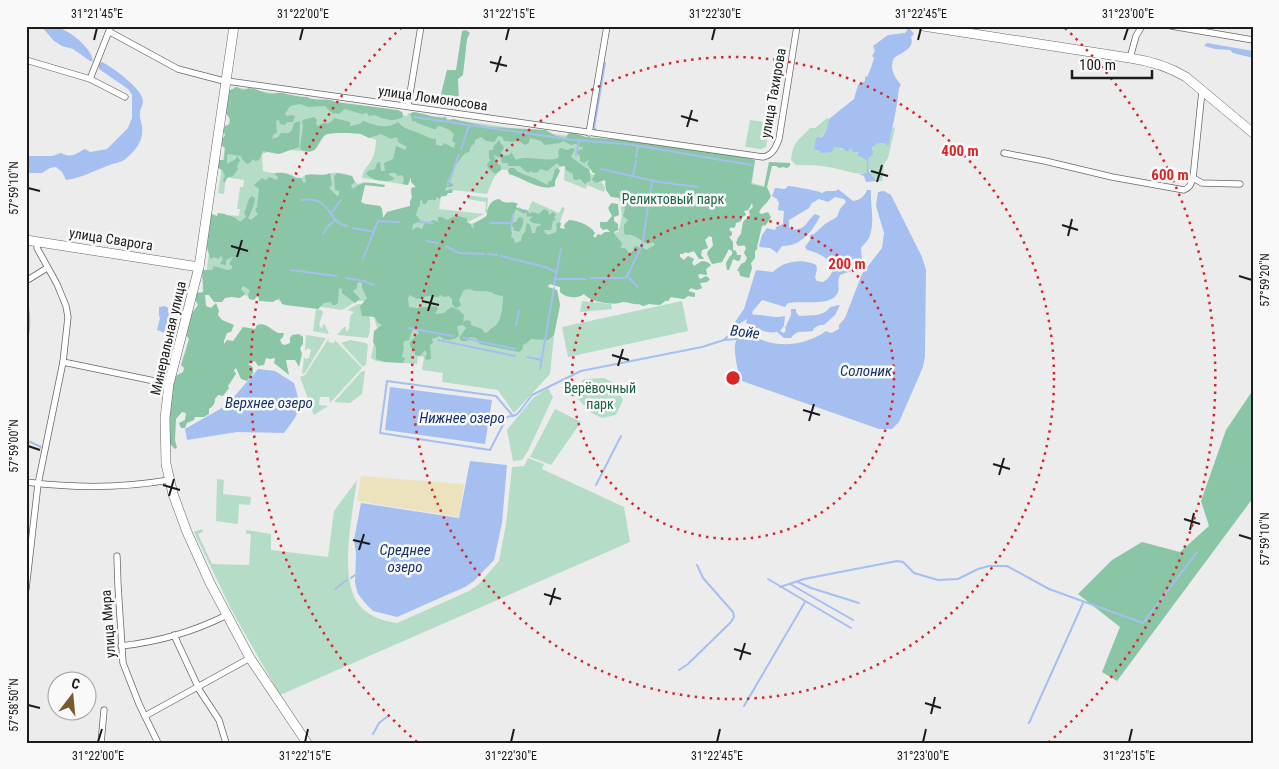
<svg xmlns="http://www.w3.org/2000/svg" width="1279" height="769" font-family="'Roboto Condensed',sans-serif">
<rect width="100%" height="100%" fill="#ececed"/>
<!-- green -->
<g fill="#b5dcc7" fill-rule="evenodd">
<path d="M234,87l169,26v2l4,1 1,-3 160,23 68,6 119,20 -3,21 11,3 -18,60h-7l-2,-3 2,-5 3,-4 2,-12 7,-7 -1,-4 4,-4 -1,-4 -4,7 -4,1 2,4 -4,2 -1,4 -5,2 -1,4 -2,1 -2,-1 -2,3 3,2v3l-3,2 4,5v8l3,1 1,4h4l-1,5 -2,1 -5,-2 -4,11h-2l-1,-7 4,-7 2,-1v-4l-3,-2 -7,13 -10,2 -5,-10 1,-3 5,-5 -1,-9 -3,-1 -4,4 3,8 -6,2 -1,5 3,4h-5l-5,-8 -6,2 -3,-1 -2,2h-3v3l4,3 4,-4 6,3 -2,4 2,3 8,-5 5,1 4,3 -5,4 1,6 -7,-1 -2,1 1,3 2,1 5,-3 4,3 -3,3 -7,1 2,5 -5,2 -6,-2 -3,3 7,2v4l-7,-1 -4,3 -13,-2 -3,4h-3l-5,4 -11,-1 -6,2 -4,-2c-6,1 -10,-2 -16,-2 -2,0 -3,1 -4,1 -11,2 -29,-2 -35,-9 -7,5 -18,4 -24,-2v-5l-10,-3 -3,2 10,4 3,15 -6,30 -4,39 -36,39 -16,-23 -56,-8 1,-9 -21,-3 2,-13 -6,-1 -1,8 -41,-3 -5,-3 6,-31 -9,-26h-11l-15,9 -140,-21 4,-13 7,-56 13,-5 13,1 1,-7h-3l3,-22h3l1,-7 -13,-2 -5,-3 -2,19 -6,-1zM332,132l28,2 16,6c0,8 -2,18 -7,24 -4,5 -6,7 -7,14l46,7 3,-8v5l4,4v2l-2,-1 -2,2 1,9 -2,3v5l-23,6 -4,6 -1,-9 -2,-3 -15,-2 -4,-2 4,-17 19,2 1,-2 -21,-3 -6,2 -3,-2 -3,-6c-6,-2 -13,-4 -20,-3 -2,0 -6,2 -8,2 -8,0 -16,-3 -23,3 -6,0 -7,-3 -12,-4 -9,-3 -17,1 -26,-3l-1,-17 6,-2 11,2 11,-4 19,2 6,-2 10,-15zM589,160c20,23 41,39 29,72l-23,6 -2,-2 2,-3c-5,-8 -16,-12 -26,-13l-5,5 1,4 -5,-1v-6l5,-14 -3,-1 -3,6 -27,-12 -4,10 -6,-1 -2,-3 -3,1 -1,-2 2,-2c-8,-4 -11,2 -19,-5l-6,2 -6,9 1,-12 -21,-3v4l19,3 -1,11 2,-1c0,7 -9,9 -16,12l-3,-2 16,-8 -45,-5 2,-12 5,-1 2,-3h4l2,-3 33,4 7,-17 7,-7h7l1,4c15,4 31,18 46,12v-5l5,-10 -2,-3 7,-2 -1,14 22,9 1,-4 17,7 1,-5 -4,-6 -1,2 -7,-6 1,-2 -4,-2v-5l-3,-4z"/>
<path d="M827,118l2,1 -3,12 -9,10 -3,5 23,1 7,3 8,-2 15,13v12c-16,2 -24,-4 -39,-6 -10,-2 -21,-2 -32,-2l-5,-5c2,-19 8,-20 19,-32h5z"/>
<polygon points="750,120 770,123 766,147 761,149 745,147"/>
<path d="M893,127l2,1 -7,30 -4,6 -2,17h-6c-11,-15 -10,-23 0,-39l8,1 3,2z"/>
<polygon points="582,301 611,304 612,309 580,312"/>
<polygon points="682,301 688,331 568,357 562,327"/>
<path d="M358,304l8,1c4,11 6,21 2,33l-31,-3 7,-8h2v5l3,-3 1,-13 4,-4 -7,-2z"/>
<polygon points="316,309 321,310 323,312 319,325 322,329 323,324 325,325 329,334 313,331"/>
<polygon points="306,335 326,338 305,373 302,374 304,356 305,359 309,358 311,350 308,348 305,351"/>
<polygon points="329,338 328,342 334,343 335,340 362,368 330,403 329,397 320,397 319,405 328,406 314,415 300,377 305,375"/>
<polygon points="350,340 366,343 368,345 366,364 363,367 341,343"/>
<polygon points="362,371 365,371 362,394 350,403 334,402"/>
<polygon points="604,378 614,383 623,400 616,415 602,418 590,412 573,393 584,379"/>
<polygon points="548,388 553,397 528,451 522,460 513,461 507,430 533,398"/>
<polygon points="555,409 581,422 551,465 530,457"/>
<path d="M528,458l16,6 -2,5 82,38 6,35 -350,153 -48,-84 -38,-79 8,-3 1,3 -5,2 14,30 37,1 2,-31h-5v-4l25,4v16l57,7 6,-46 23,-31c-4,31 -18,95 0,122 8,13 25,19 40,21l72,-32 9,-6 21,-24 7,-37 6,-57 12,-1z"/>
<polygon points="217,479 224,480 223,494 251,497 250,505 239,504 238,523 237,524 216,521"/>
</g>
<!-- forest -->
<g fill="#8ac5a6" fill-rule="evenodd">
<polygon points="466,30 470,33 467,39 463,75 458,79 459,102 455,105 439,102 447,70 456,70 462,31"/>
<path d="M237,87l6,3c11,-5 16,2 27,4 5,0 8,-2 13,-1 8,2 16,4 24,4 8,5 20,0 29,5l62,8 4,2 1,5c-8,5 -20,3 -28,-2l-6,1 -2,-3 -5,1 -17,-5 -6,5 -7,-1 -7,-7 -17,1 -8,-3 -10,2 -5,8 2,2 5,-1 3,1 -2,6h-6l-2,3 -5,-1 -1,-4 -3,1 1,11 -4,3 -1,4 6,-2 3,-4h8l3,-3 2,-7 6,-2 -1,26 -20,7 -16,-3 -4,9 -4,1 -2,-2 -3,4 -3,1 -5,-5 -1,-3 -13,-2 -1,2v8l9,-5 1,-3 3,4 -3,7 1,2 -5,7 -6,2 -2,4 -2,-1 2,-5 -2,-5 -6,-4 2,-7h5l1,-12 -4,-3v-4l4,-6 -2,-5 2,-4 5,-2v-5l-5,-7 3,-21z"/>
<path d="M413,112c10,1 24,7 33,5l1,4 6,-2 35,8 58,3 10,6 10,2 1,-3 4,-3 15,5 48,4 109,16 12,3 -4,24 13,3 5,-25 21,1v3l-3,2 -4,-1 -4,1 -3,-2h-4l-5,21 4,9c-3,7 -9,10 -12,16l2,2 7,-2 3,5 -5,8 -4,1 -5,21 1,1 -3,3v7l-4,5 1,5 -3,10 -9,-2 -1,-5h-2l4,-7 4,-2 2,-4 -3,-5 2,-5 -2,-3 -6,1 -2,-3 2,-5 3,-4 2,-12 7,-7 -1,-4 4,-4 -1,-4 -4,7 -4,1 2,4 -4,2 -1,4 -5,2 -1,4 -2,1 -2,-1 -2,3 3,2v3l-3,2 4,5v8l3,1 1,4h4l-1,5 -2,1 -5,-2 -4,11h-2l-1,-7 4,-7 2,-1v-4l-3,-2 -7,13 -10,2 -5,-10 1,-3 5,-5 -1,-9 -3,-1 -4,4 3,8 -6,2 -1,5 3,4h-5l-5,-8 -6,2 -3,-1 -2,2h-3v3l4,3 4,-4 6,3 -2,4 2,3 8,-5 5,1 4,3 -5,4 1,6 -7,-1 -2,1 1,3 2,1 5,-3 4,3 -3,3 -7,1 2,5 -5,2 -6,-2 -3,3 7,2v4l-7,-1 -4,3 -13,-2 -3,4h-3l-5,4 -11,-1 -6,2 -4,-2c-6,1 -10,-2 -16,-2 -2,0 -3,1 -4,1 -11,2 -29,-2 -35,-9 -7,5 -18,4 -24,-2v-5l-10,-3 -3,3 10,3 3,15 -6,30 -6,5 -17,-1 -4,4 -4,2 -1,5 -3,2 -39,-8 -4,-6 -6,-1 -3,4h-5l-3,-3 7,-10 -3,-3 -6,1 2,10c-5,4 -15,6 -19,0l-8,3 1,4 -3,2 1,14 -5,1 -1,-3 2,-3 -2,-4 -5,6 -5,-1v-4h-2l-3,-5v-4l9,-9 -4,-6 -3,4 -3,9 -5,1 -1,4 1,2 -2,10 3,1 -2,5 -19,-1 -8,-3v-12l-3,-5 1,-11 8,-6 -5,-3 -2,-5 -13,-1 -2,-10 7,-8 -5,-10v-5l-3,-1 -2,2v4l-4,3 7,8 -5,4 -13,-10v-4l-3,-1 -1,15 -3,2h-3l-1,-3 -7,1 -6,6 -33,-4 -3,-1 -3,-6 -6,4 -14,-1 -1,-6 -4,5 -5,-1 -1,-4 2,-5 -7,-4 -2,3 4,5 -5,4 -8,-1 -7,1 -3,4h-8l-5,-7h-4l1,11 5,2 5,-5 3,8 -1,4 4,5 12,5 -3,7 -4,1 -3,8v3l3,-4 6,1 10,-14 12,2 2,-4c9,-3 14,5 21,8h6l-1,4 -3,3 2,4 3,1 5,-2v-5l2,-3 7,-1 4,3v7l-3,4 2,6 -3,13 -4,-7h-9l3,15 -15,-12 1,-5 -5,1 -4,-1 -2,7 -6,1 -3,-5 -7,3 5,3v6l-6,8 -6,-2 -5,-11 -2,2 2,4 -8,12 1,2 -6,8 -5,-1 -3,4c0,5 -2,7 -6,10v5l-5,3h-9l-1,3 -7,3 -2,5h-4l-2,-5 6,-3 1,-7 -4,-1 -6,7 -1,21 2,8 -2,1 -6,-6 -1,-24 6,-42 9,-5 1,-4 -3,-3 8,-26 -4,-5 7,-21 6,-8 -3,-6 2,-6 6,-1c1,-8 -2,-13 0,-22h9l2,-4 13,4 5,-1v-3l-3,-2 4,-7 -7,3v5l-6,-1 3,-5 -2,-3 -3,3 -4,-2 -2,2 -2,-1 -4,-14 4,-19 -2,-4 2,-8 7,3 1,-3 7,1 1,1 8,2 6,5 6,-5 -2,-5c5,-5 1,-11 8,-16l3,2c-1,7 -3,13 -7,20l3,2 7,-6 -3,-4 2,-3 2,-18 -5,-4 8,-7 4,2 3,-3 8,3 1,-3 -4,-3c7,-3 15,0 22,4h5l2,4 3,1 -1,-8c9,-2 17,2 25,-2l2,12 -3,3 8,8 2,-1v-4l-4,-1 -1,-14 3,-3 15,3 3,6 -4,3 2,4c11,-9 18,-6 32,-4l-1,2 -19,-2 -4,17 4,2 15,2 2,3 1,9 4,-6 23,-6v-5l2,-3 -1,-9 2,-2 2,1v-2l-4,-4v-5l-3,8 -6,-1 2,-3 -1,-5 -2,-1 -3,1 -3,-3h-6v2l5,3 -1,2c-10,2 -19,1 -27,-6l2,-3 7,-2 2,-6 3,-1 1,9h4l-1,-8 9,-4 3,-13 9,4 2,-3 -9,-5 -1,-5 -6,2 -10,-5 -12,4c-3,-1 -5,-3 -8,-4 -4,-1 -32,-2 -36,1 -9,7 -6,21 -23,15l-2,-2 3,-21 -1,-7 12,-3 3,3 -1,4 2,2 5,-3c5,1 8,0 11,-5l16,4v4l10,-2 3,-3c11,4 24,9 35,1 6,8 15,8 23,12 6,2 8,5 15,5v6l6,1 2,-3 10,5 1,-5 -3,-2 2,-7c-5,-5 -10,-7 -16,-8l-2,3h-2l-17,-6 -2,-2 -2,1 -3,-8zM498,136l4,1 2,4 10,1 3,-2 8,5 4,-2 1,-5 11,3 3,4 16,-2 3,-2 8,4 5,-1 4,3h3l-1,4 -1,-2 -4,2v2l3,3v5l4,2 5,-3 -2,4 6,9h2l-3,7 4,3 9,-3 1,10 5,7 10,1 4,11 -2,7 5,4 -4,5v8l2,2c8,-2 15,6 22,9l5,-2 2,3 -9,5 -5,-5 -2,3 -2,-2 -3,1 -1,4 -4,2 -4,-5h-4l1,-5 -7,-8 -1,-3 4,-2v-6l-4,-3v-4l5,-2 -1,-11 -6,-1c-7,5 -2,8 0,13l-5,6h-7v5l3,3 4,-1 3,3h-5l-4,3 -3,-1 -3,4 -2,-2 2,-3c-5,-8 -16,-12 -26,-13l-5,5 1,4 -5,-1 1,-5 -2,-1 -3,2 1,5 -1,3 -8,3 -3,-2 -1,-3h7l2,-9 3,-1 -2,-3 2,-2 -3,-3 -4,3 -1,-4 -4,-2 -5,5 -7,-2 -2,2 -3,-4 -10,-2 -1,-2 2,-2c-8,-4 -11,2 -19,-5 -9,1 -12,9 -12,17l-14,8 1,5 -3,-3v-2l-4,-1v-5c-10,-1 -8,-5 -20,2l-5,-3h-4v5l-4,-2 -3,1 -2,4 -1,-3h-3l-3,7 -5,-2 -5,3 1,-6 8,-3 -5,-6 2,-7 2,-2v-5l2,-1 1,4h3l2,-4h8v-3l4,2 1,-3h5l2,-3h4v-4l-7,2 1,-4 8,-1 -3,-3h-4l4,-9 2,-1v-6c7,-4 7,-13 16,-15l2,-6 4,-3v-3l6,-3 5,4 8,1 2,-2zM516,209l8,5 2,-2 1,5 4,-1 1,1 -3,3 4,3 8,1 -1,2h-3l-2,7h-3l-2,-8 -3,-2 -2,9 -3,3 -1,6 -6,2 -1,-4 -3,-2 1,-4 -2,-8 4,3 -1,2 6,2c3,-4 5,-8 4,-14l-4,-1 -3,5h-3l-1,-7 2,-1zM470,289c7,4 14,1 21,3 4,2 7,4 12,4 0,6 -1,23 -6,28 -3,4 -6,3 -9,8l-3,1 -3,-4 -11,-4v-3l-3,-2 -4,1 -1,3 1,-9 -5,-5 -8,-3 -7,6 -8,1h-1l3,-5 -2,-3 -20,2 -7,-1 -1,-9 2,-3 7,4 11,-3 10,1 3,-2 3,2 5,-1 3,3v5l3,4 4,-1 2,-2 -2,-5 5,-10z"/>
<path d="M499,140l5,8 -3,4 1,4 8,-1 1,-3 5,8c8,-5 28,1 40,-1l3,-3 -1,-4 2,-4 8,2 3,-2 4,1 -4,8 18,13 2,10 -6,4 -5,-5 -4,1 -3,-2v-4l-7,-4 -1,-4h-5l-3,-3 -10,8 -7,-2 -2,3 -4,1 -4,-2 -1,2 -4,-2 -5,-5h-12v-3h-6l-1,-5 -7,-3 2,7 5,4v4l-6,4 -7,-6 -1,-4 4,-4 -2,-1v-9h4v-3z"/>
<path d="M510,168h4c6,7 14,7 22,11 4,2 7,4 12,6v-3l4,-2 3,-11 3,-1 2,3 -5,10v5c-15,6 -31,-8 -46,-12l-1,-4z"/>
<polygon points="1253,390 1253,498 1117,681 1102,672 1120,627 1078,594 1112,560 1142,542 1180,552 1209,526 1201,501 1226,430"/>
</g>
<!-- sand -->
<polygon fill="#ece2bd" points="361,476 464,484 459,517 357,501"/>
<!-- water -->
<g fill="#a5bff0">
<path d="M41,26c5,0 11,-1 16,1 13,4 34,20 36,34h-3l-17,-12 -11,-3 -8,-5z"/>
<path d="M908,29h2l4,5 -3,3c4,12 -9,15 -17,21 -5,11 0,18 7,27l-2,3c-2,20 -6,38 -11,58l-4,-3h-6v-1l-6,6 1,6 -5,5 1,12 7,10 -10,1 -2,-6 -5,-2 8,-1v-12l-5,-4 -4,-1v-4h-5l-2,-4 -3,4 -7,-4 -7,-1 -2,5 -12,1v-2l-6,-2 2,-11 6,-1 4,-6 3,-12 25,-20 4,-14 7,-4v-5l2,1c3,-6 5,-12 7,-19l-2,-2 3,-5 -2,-5 15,-11 17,-2z"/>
<polygon points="1207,43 1253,51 1253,58 1233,53 1230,50 1215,49 1204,46"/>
<path d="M102,62c10,5 41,27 41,39 0,4 -3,8 -3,11 -1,10 5,14 1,27 -3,8 -10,16 -17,21 -4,3 -10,3 -14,5 -15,5 -28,13 -44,15l-4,-8 -6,-5 -6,1 -8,5h-16v-17h26l9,-3c12,6 15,0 24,-4l5,3 17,-3 21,-21 4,-10v-23l-4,-6 -29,-20v-5z"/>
<path d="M788,186c5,0 31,5 34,7l4,-2h10l2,-2 15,12c7,-1 11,-4 14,-11h4c-1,15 4,31 -1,45 -1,5 -6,9 -9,13l1,15 -5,2 -6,6 -11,4c-4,9 1,13 -3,19 -7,13 -37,6 -49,9l-3,4 -23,-7 -10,12 1,3c11,-1 21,4 32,1l-1,10 -4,5 4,2 2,-3 -1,-2 6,-13v-6h5v3l3,4c10,-1 25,1 31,-9l10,-2 -5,10 -11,10h-4l-6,3 -1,3c-9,2 -16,-2 -22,7h-7l-7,-6c-11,2 -21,-4 -31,-9l1,-4 -8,5 -4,-2 9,-13 12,-39 17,2c10,-11 30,-14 43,-7l1,4 -2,9 2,3 6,1c22,-14 0,-29 -16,-32l-2,-3 5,-7v-5l4,-1 11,-10 12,-7 3,-8 6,-7 -2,-3 -9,-2 -7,5 -9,-3 -7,4 -3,5 -20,12v7l3,3c16,-1 13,-8 23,-16l5,2c-7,15 -20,31 -38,30l-5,7 -7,-5 -10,-1 -1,-1 3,-11 5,-7 8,2 1,-3 7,-3 1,-13 -6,-1 1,-9 -1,1 -1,-3 -5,-3 3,-8 10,1z"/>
<path d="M884,191l7,4 31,62 4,13 -1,86 -2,11 -24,55 -7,7h-13l-137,-48c-4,-5 -8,-29 -7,-36 1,-6 5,-11 9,-14 7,3 14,8 21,10 20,7 45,2 61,-10l5,2 8,-4v-4l6,-7 17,-44 20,-26 2,-15 -8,-27 2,-14z"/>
<polygon points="165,306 168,308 168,312 172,315 165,333 157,330 160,318 159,316 159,307"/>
<path d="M258,369l17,2 19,12c8,27 7,28 -10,50l-47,-1 -50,8 -2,-11 42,-24z"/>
<polygon points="390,387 492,400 485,444 385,430"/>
<polygon points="470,461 507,465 502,523 494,560 474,581 465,587 397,617 373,611 366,604 358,594 355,583 356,553 354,540 361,503 459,518"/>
</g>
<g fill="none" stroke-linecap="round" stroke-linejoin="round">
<!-- stream -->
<g stroke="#a5bff0" stroke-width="2">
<path d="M414,117l152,22c24,3 49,3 73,7 38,6 75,13 113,19"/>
<polyline points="597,131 594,128 605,63"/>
<polyline points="461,149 469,126"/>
<polyline points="576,155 579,141"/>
<polyline points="636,157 638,146"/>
<polyline points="601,169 659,182 698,187"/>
<polyline points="633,176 636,161"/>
<polyline points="448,185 459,154"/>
<path d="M302,200c30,-5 25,23 45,26"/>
<polyline points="331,213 341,200"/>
<polyline points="419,222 433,223"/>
<polyline points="490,223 512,223"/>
<polyline points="353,228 374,232"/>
<polyline points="511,228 513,215"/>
<polyline points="323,234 328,226 336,220"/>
<polyline points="427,241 438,243"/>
<polyline points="446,246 459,253 484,254"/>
<polyline points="488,254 497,255"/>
<polyline points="501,256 545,267 556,272"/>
<polyline points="363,259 378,221 399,222"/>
<polyline points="291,270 336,276"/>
<polyline points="627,276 638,287"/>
<polyline points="346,278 364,281 374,285"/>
<polyline points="591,278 625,278 627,276 642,246 652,180"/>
<polyline points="555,279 585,279"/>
<polyline points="554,285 561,249"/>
<polyline points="26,289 27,285"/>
<path d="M26,298c4,15 5,30 0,45"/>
<polyline points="516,325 519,311"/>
<polyline points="408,328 453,336"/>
<polyline points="464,338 515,349"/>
<polyline points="438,340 515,356"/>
<polyline points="724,340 730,334 738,323"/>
<polyline points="527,357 541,360"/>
<polyline points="540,369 554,288"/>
<polyline points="489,415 507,417 516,415 520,411 532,395 581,371 702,347 724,340 737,339"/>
<polyline points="507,417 490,450 380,433 387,381 496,396 513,416"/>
<polyline points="26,440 41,447"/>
<polyline points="596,485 621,436"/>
<polyline points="351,578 355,575"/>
<polyline points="768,579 851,628"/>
<polyline points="798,582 811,588 859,603"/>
<polyline points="790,584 853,620"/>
<polyline points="780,587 804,579 897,561 903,562 914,573 938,580 958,579 978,569 989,566 1007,566 1049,589 1143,623 1197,552"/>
<polyline points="335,589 347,580"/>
<polyline points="679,670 688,664 731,622 734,617 733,612 703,578 697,565"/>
<polyline points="744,706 805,602"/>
<polyline points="1029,723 1083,603"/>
<polyline points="373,734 379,723 388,716"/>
</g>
<!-- minor casing -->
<g stroke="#68686a" stroke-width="7">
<g id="minor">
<polyline points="1171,26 1253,40"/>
<path d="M110,32l68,37 42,11 543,77c10,-2 13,-10 16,-18l18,-113"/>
<polyline points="1130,58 1136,36 1142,26"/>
<polyline points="26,60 90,79 125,97"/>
<polyline points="90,79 111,26"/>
<polyline points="408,106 421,26"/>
<polyline points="589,133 607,26"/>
<path d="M1004,153l41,8 67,16 72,13c6,-2 7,-6 9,-12l9,5 38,1"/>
<polyline points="1193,178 1202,91"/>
<polyline points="26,281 47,268"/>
<polyline points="63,362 169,384"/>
<path d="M26,482c47,6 97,6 143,-2"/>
<polyline points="117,556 118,586 123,663 139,704 158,743"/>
<polyline points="26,589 38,484 63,362 68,317 66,306 57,284 37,248 38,242"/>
<polyline points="174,635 200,691 219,720 226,743"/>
<path d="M121,646c36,-4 74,-15 106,-31"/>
<polyline points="145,716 250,658"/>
<polyline points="101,743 104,710"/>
</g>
</g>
<!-- primary casing -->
<g stroke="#68686a" stroke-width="10">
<g id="primary">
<polyline points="234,26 199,267 169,384 165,418 166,464 173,494 187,532 210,583 250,658 307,743"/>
<path d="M923,26l207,32c20,3 38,8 56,19l67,56"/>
<polyline points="26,240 199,267"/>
</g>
</g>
<!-- minor -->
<use href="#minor" stroke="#fff" stroke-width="5.5"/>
<!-- primary -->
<use href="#primary" stroke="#fff" stroke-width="9"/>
</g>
<!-- ticks -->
<path fill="none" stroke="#1c1c1c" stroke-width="2" d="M94,40l3,-12M300,40l3,-12M506,40l3,-12M712,40l3,-12M918,40l3,-12M1124,40l4,-12M490,62l17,4M496,72l5,-16M681,116l17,5M687,127l5,-17M871,171l17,5M877,182l5,-17M28,188l12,3M1062,225l16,5M1068,236l4,-17M231,246l17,5M237,257l5,-17M1239,276l13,4M422,301l17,4M428,311l5,-16M612,355l17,5M618,366l5,-17M803,410l17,5M809,421l5,-17M28,446l12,4M993,464l17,5M999,475l5,-17M163,485l17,5M169,496l5,-17M1184,519l16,5M1190,530l4,-17M1239,535l13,4M353,540l17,4M359,550l5,-16M544,594l17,5M550,605l5,-17M734,649l17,5M740,660l5,-17M925,703l16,5M28,705l12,3M931,714l4,-17M98,742l4,-13M305,742l3,-13M511,742l3,-13M717,742l3,-13M923,742l3,-13M1129,742l3,-13"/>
<!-- distance rings -->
<g fill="none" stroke="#d62828" stroke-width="2.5" stroke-dasharray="2.5 5">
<circle cx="733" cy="378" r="161"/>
<circle cx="733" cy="378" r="321"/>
<path d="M417 742A482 482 0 0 1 401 28M1065 28A482 482 0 0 1 1049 742"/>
</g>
<g text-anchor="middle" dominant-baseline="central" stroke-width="5" stroke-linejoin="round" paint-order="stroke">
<!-- street labels -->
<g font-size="14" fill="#1c1c1c" stroke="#f9f9fa">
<text transform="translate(773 93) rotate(-80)">улица Тахирова</text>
<text transform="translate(433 98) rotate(8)">улица Ломоносова</text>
<text transform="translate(111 239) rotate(9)">улица Сварога</text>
<text transform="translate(168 338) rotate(-77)">Минеральная улица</text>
<text transform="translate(108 624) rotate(-94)">улица Мира</text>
</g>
<!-- park labels -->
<g font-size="14" fill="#1c6244" stroke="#f9f9fa">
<text x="673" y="199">Реликтовый парк</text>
<text x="600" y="388">Верёвочный<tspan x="600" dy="16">парк</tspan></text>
</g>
<!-- water labels -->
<g font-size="15" font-style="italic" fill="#17336d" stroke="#f9f9fa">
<text transform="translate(745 332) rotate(7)">Войе</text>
<text x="866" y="371">Солоник</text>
<text x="269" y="403">Верхнее озеро</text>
<text x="462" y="418">Нижнее озеро</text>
<text x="405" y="550">Среднее<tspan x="405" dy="17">озеро</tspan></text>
</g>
</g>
<circle cx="733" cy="378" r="8" fill="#d62828" stroke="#f9f9fa" stroke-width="2.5"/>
<g font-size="15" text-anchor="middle" font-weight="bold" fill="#d62828" stroke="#f9f9fa" stroke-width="5" stroke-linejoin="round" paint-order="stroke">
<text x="960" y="156">400 m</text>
<text x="1170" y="180">600 m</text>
<text x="847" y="269">200 m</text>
</g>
<!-- border -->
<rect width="1279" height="769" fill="none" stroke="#f9f9fa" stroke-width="55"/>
<!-- north arrow -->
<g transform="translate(72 696) rotate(16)"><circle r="24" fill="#f9f9fa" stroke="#a1a1a1"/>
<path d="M0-4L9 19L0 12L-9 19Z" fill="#785a2f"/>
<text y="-8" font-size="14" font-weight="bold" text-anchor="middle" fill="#1c1c1c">С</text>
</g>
<!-- scale -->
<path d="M1072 70v8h80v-8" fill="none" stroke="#1c1c1c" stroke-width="2.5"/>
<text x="1079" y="70" font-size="15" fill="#1c1c1c" stroke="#f9f9fa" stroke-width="4" paint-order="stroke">100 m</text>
<rect x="28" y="28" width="1224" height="714" fill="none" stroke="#1c1c1c" stroke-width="2"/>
<g font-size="12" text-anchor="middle" fill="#1c1c1c">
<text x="97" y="18">31°21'45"E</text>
<text x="303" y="18">31°22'00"E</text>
<text x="509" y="18">31°22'15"E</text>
<text x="715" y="18">31°22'30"E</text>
<text x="921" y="18">31°22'45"E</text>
<text x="1128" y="18">31°23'00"E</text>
<text transform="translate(14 188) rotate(-90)" y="4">57°59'10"N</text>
<text transform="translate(1265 280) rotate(-90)" y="4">57°59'20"N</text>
<text transform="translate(14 446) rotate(-90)" y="4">57°59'00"N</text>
<text transform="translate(1265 539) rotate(-90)" y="4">57°59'10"N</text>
<text transform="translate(14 705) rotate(-90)" y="4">57°58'50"N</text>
<text x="98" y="760">31°22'00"E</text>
<text x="305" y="760">31°22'15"E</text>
<text x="511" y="760">31°22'30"E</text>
<text x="717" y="760">31°22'45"E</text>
<text x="923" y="760">31°23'00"E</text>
<text x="1129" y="760">31°23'15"E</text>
</g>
</svg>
